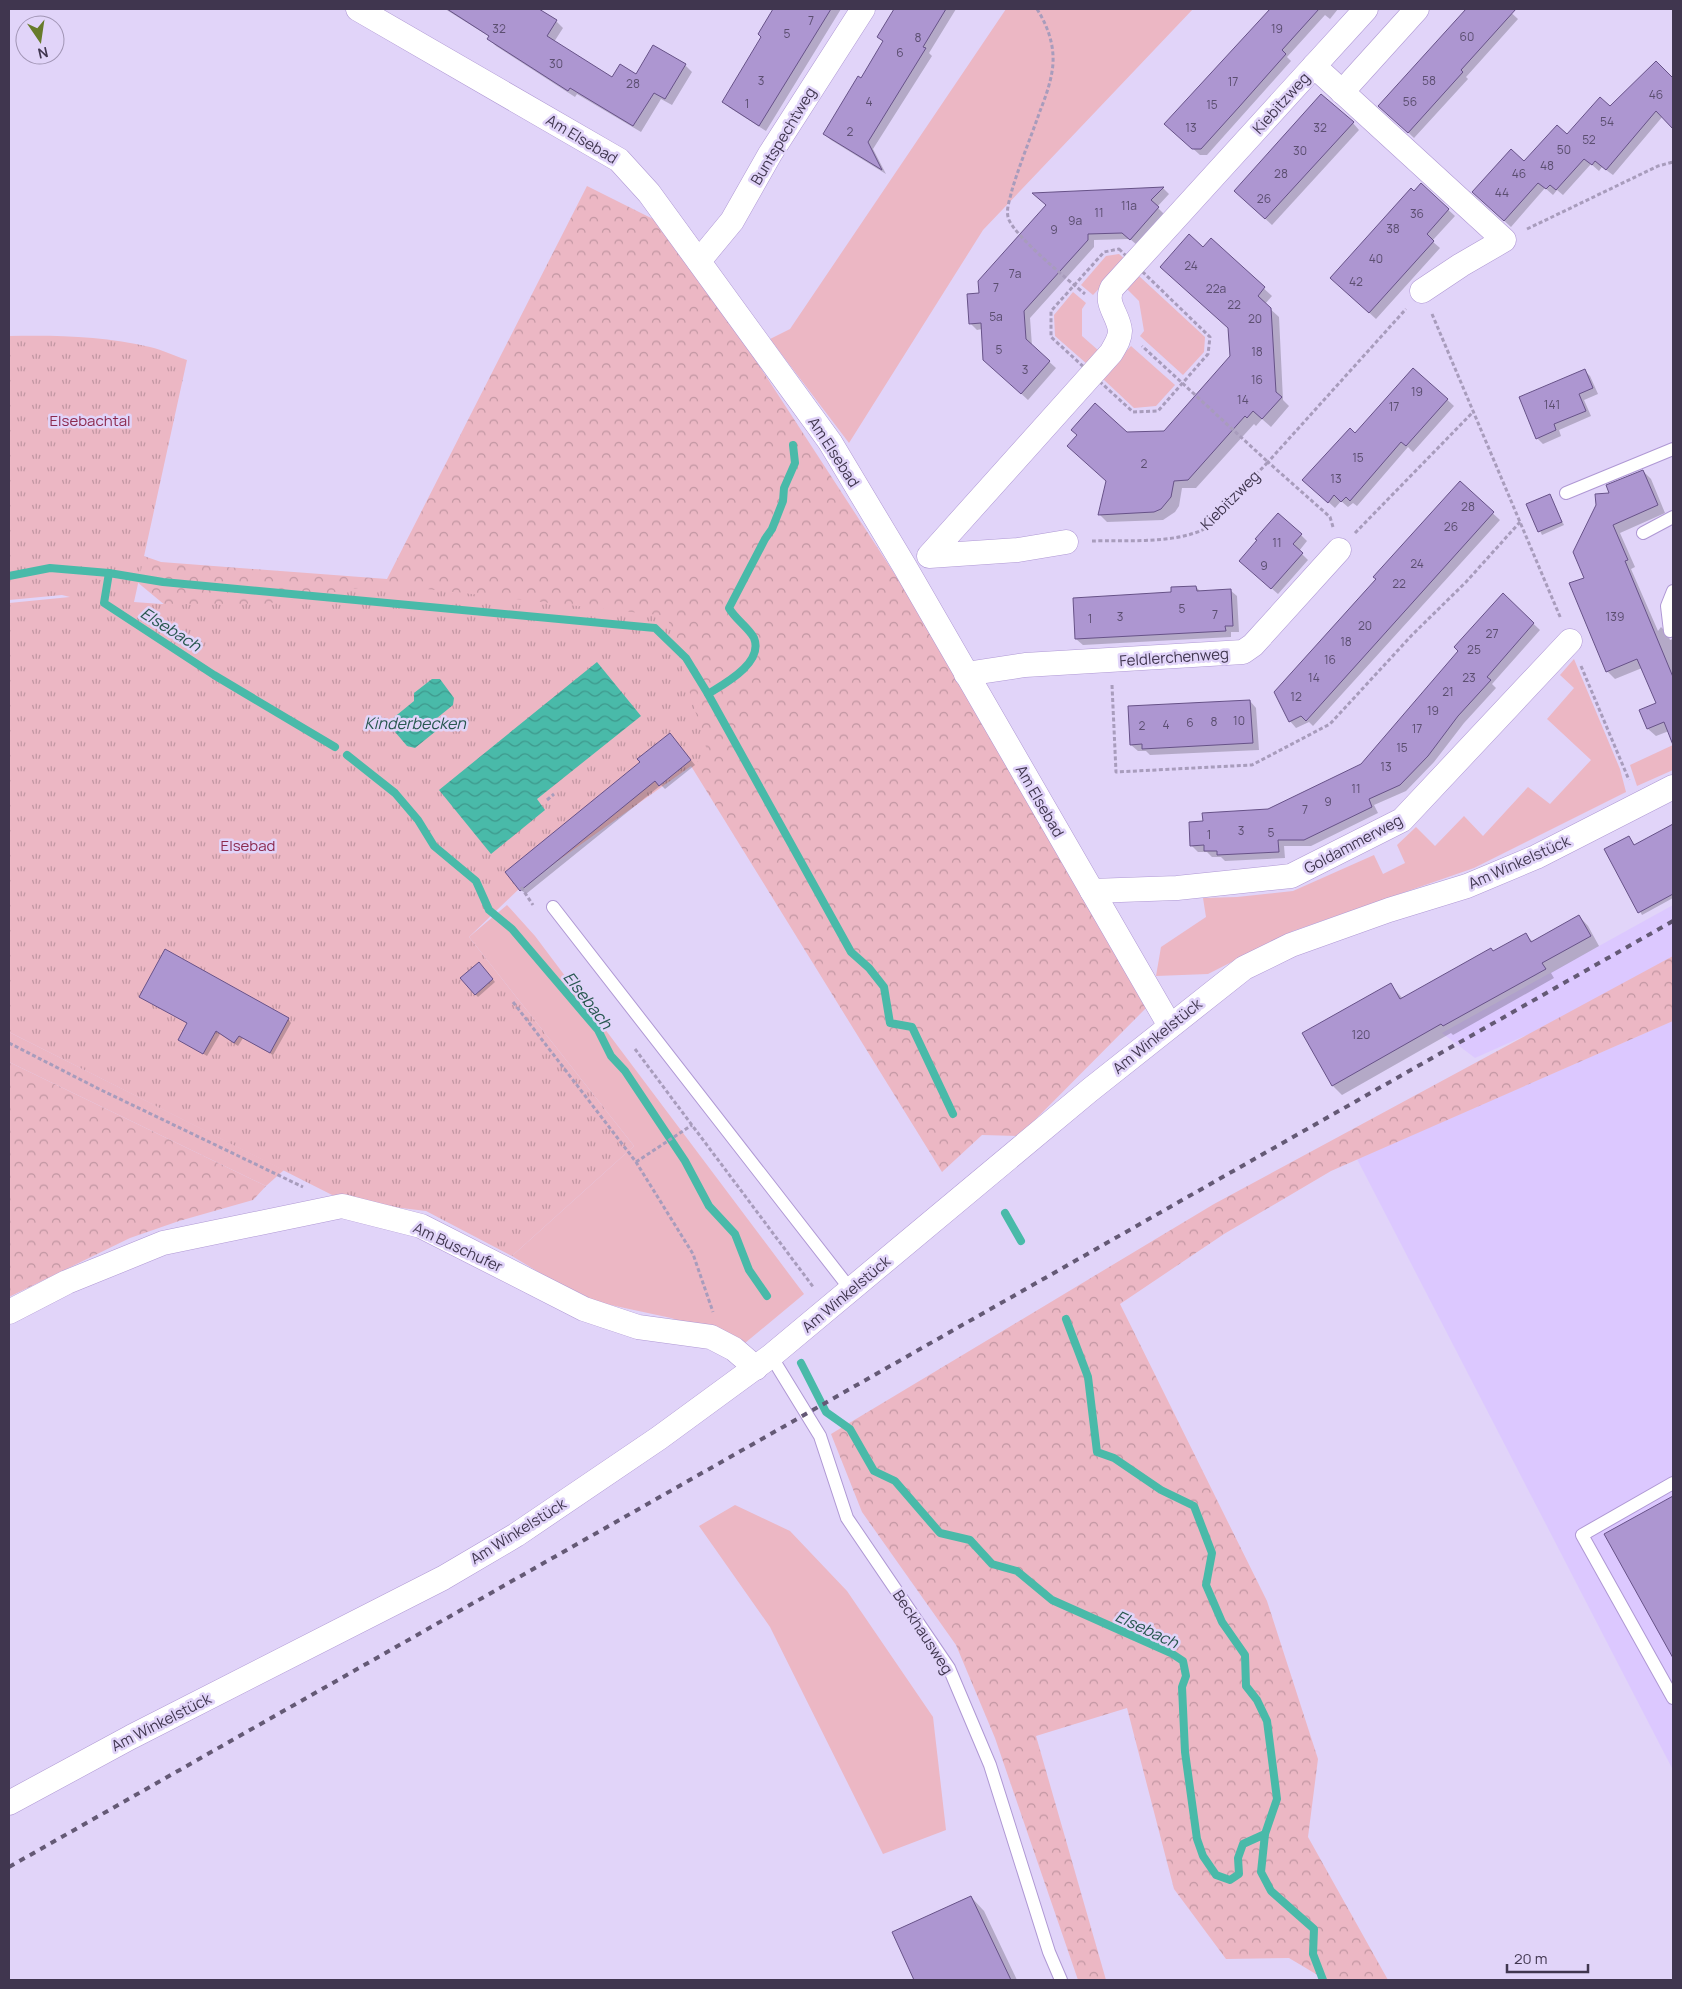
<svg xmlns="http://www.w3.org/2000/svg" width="1682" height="1989" font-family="Manrope,sans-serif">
<defs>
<pattern id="forest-crowns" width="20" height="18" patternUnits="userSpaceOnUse" patternTransform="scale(1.25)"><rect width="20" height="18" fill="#ecb7c4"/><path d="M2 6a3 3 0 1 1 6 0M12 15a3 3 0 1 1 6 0" fill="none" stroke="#c196a2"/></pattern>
<pattern id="park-tufts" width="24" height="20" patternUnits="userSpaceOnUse" patternTransform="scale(1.25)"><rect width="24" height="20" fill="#ecb7c4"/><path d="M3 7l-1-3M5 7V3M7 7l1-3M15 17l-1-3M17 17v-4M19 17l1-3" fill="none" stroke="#c196a2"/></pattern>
<pattern id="water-waves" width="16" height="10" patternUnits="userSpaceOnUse" patternTransform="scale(1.25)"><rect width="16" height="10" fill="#49baa9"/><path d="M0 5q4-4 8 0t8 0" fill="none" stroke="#3e988c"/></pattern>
</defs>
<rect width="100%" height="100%" fill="#e1d4f9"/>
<!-- built -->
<g fill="#dcc8ff">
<polygon points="1673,905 1673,970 1475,1058 1442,1033"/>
<polygon points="1673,1021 1673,1770 1357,1159"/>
</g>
<!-- grass -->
<g fill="#ecb7c4">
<polygon points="1006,9 1193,9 983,230 849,443 770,339 790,329"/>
<polygon points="1119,254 1126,260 1093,295 1081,285 1106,256"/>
<polygon points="1139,276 1205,337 1204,352 1183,375 1140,336 1144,331 1139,301 1127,289"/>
<polygon points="1073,292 1086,303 1082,309 1082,336 1099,351 1087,364 1055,336 1054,315"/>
<polygon points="1131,346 1175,385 1156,406 1134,408 1102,378"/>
<polygon points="1574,659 1620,769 1626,792 1474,868 1293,931 1208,974 1156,976 1161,947 1206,917 1203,898 1237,897 1293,891 1374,855 1383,874 1405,863 1397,845 1416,827 1435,846 1464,816 1483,836 1528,787 1550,804 1591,760 1547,719 1574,688 1560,675"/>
<polygon points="1673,745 1673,770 1637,786 1630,765"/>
<polygon points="507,905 535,936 804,1294 745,1343 671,1318 583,1299 512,1256 634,1146 469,937"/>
<polygon points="9,1032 284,1170 266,1186 9,1062"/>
<polygon points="735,1505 790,1531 847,1591 933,1717 946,1830 883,1854 770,1627 699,1526"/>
</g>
<!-- forest -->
<g fill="url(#forest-crowns)">
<polygon points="587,186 669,227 959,673 1151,1003 1019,1136 982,1135 942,1172 691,766 230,659 78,533 161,562 387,579"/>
<polygon points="1673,956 1673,1021 1331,1171 1224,1234 1120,1304 1267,1601 1318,1759 1308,1837 1388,1980 1326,1980 1289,1958 1226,1959 1174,1889 1127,1708 1036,1736 1106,1980 1078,1980 995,1738 956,1645 862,1512 831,1434 1214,1204"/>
<polygon points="9,1062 266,1186 253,1200 179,1221 130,1238 9,1297"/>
</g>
<!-- park -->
<path fill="url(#park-tufts)" d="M9,336c47,-1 95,0 141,11 13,3 25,9 37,13l-53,242 27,2h103l118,-20 285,32 41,138 -187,133 -52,50 165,209 -122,110 -86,-45 -82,-10 -335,-169v-429l61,-6 -8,-2 -53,5z"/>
<!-- water -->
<g fill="url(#water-waves)">
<polygon points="597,662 641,716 537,799 545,810 491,854 439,790"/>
<polygon points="432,679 440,679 454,698 453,705 437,718 436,731 415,748 407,746 390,726 392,719 414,701 414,693"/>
</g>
<!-- shadow -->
<g fill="#0003">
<polygon points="445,9 520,9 530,15 533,9 537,9 556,21 563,28 554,42 612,79 685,65 692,72 672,105 661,99 641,132 577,94 575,97 496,46 489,39 490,37"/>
<polygon points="775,9 841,9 766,131 730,108 723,102 762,38 759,34"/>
<polygon points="904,9 956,9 929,53 932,56 873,149 886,174 831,140 824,134 861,80"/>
<polygon points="1271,9 1338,9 1330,19 1325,15 1287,57 1291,61 1207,155 1200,155 1166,124"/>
<polygon points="1468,9 1507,9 1518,19 1466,77 1468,79 1414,138 1380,106"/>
<polygon points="1656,62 1673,80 1673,127 1663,116 1613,175 1602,167 1599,171 1591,164 1563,195 1557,190 1553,195 1545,188 1511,227 1480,199 1524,163 1610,107"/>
<polygon points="1353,123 1359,130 1272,225 1242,197"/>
<polygon points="1421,185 1455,216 1432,241 1440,248 1376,319 1338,284"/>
<polygon points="1163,188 1169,194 1157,207 1164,214 1137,245 1130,239 1094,240 1094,247 1030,318 1032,346 1056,368 1028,400 991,366 982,329 977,330 970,323 980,294 1048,206 1035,194"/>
<polygon points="1211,240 1272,296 1265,304 1279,317 1283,400 1289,406 1271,427 1262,419 1256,426 1254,424 1196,488 1182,488 1179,506 1175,512 1163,520 1107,522 1099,514 1127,433 1165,432 1231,356 1229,329 1203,248"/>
<polygon points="1414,369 1454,406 1413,452 1408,447 1357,506 1353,503 1348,507 1341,501 1335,508 1311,486"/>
<polygon points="1584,370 1590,376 1598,394 1584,400 1591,416 1559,430 1561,436 1543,444 1537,438"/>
<polygon points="1643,471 1651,479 1665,513 1620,533 1635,567 1631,569 1658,631 1661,627 1668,634 1670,640 1673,639 1673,736 1669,731 1656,736 1648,729 1641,711 1657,704 1642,668 1615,679 1607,671 1585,578 1611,494"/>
<polygon points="1460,483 1500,520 1313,726 1309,722 1296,728 1290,721 1378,579"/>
<polygon points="1549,495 1564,525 1542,535 1528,504"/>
<polygon points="1301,535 1307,541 1299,551 1308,560 1278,594 1247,567"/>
<polygon points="1196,587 1201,592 1230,590 1237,596 1239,632 1231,632 1231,637 1083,645 1076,639 1172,593"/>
<polygon points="1503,595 1540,630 1492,684 1496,688 1464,723 1434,762 1406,791 1374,805 1378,813 1311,846 1284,846 1285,858 1225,861 1221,857 1212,857 1207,852 1198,852 1191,845 1204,822 1269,811 1362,765 1460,651"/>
<polygon points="1250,701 1256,708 1259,750 1150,755 1146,751 1138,751 1131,745"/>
<polygon points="674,739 695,765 665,789 661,785 526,894 521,890"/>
<polygon points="1673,825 1673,898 1642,915 1606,850 1629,837 1635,846"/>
<polygon points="1579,916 1588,926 1599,946 1551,973 1554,978 1453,1035 1451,1033 1342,1095 1333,1086 1391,985 1403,999 1526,935 1533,942"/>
<polygon points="482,966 495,982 478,997 475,994"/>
<polygon points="141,997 288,1019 291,1023 273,1055 243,1038 238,1046 220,1034 207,1056 180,1040 188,1024"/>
<polygon points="1673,1497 1673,1656 1606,1535"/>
<polygon points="971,1897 984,1911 1017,1980 916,1980 894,1933"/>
</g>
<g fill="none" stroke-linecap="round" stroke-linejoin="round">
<!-- stream -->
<g stroke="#49baa9" stroke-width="8">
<polyline points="109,573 104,603 214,675 335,747"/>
<polyline points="9,576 50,568 109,573 163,582 655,628 686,658 708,694 851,952 869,968 884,987 890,1023 912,1027 953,1114"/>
<path d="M708,694c16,-10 56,-31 46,-56 -5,-10 -19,-19 -25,-30l36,-69 7,-10 11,-28 1,-13 11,-25 -2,-18"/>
<polyline points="347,755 395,793 418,820 434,846 476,881 489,910 512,929 598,1030 611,1056 625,1071 685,1161 709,1206 735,1234 749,1270 767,1296"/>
<polyline points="1005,1213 1021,1241"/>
<polyline points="1066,1319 1088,1377 1097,1452 1114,1458 1161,1490 1194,1506 1212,1553 1206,1585 1222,1622 1245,1655 1246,1686 1257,1700 1267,1721 1277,1799 1265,1834"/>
<polyline points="801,1363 826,1412 850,1429 874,1471 895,1481 940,1533 970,1540 992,1564 1017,1571 1052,1600 1171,1653 1183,1661 1186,1676 1182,1687 1185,1752 1197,1839 1203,1856 1216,1875 1230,1880 1239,1874 1238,1858 1243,1844 1265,1834 1261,1872 1271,1891 1314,1929 1313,1954 1323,1980"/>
</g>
</g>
<!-- building -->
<g fill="#ad96d1" stroke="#675288">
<polygon points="447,9 539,9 557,20 547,36 612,77 620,64 636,74 653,45 686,64 665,99 654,93 633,126 570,88 568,91 487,39 489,36"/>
<polygon points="773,9 831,9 759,126 722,102 761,37 758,34"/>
<polygon points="894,9 946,9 923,47 926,48 868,142 882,170 823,134 858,76 861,78 883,41 877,37"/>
<polygon points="1270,9 1319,9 1282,50 1286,54 1239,107 1201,149 1192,149 1164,124"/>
<polygon points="1466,9 1516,9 1461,70 1463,72 1408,133 1378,106"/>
<polygon points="1656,61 1673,78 1673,129 1656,111 1606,170 1595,161 1592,165 1584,159 1556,190 1550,185 1546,189 1538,183 1504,221 1472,192 1511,149 1524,161 1557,125 1567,134 1600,97 1610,106"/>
<polygon points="1321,94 1354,122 1265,219 1234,191"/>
<polygon points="1421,183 1449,209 1427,234 1434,241 1369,313 1330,278 1411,188 1414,191"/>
<polygon points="1164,187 1151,200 1159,207 1130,240 1122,233 1088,234 1088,240 1024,311 1026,339 1050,361 1021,394 983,360 981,323 969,324 967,294 979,293 978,281 1046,205 1032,193"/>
<polygon points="1189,234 1203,247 1211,238 1265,287 1258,296 1271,308 1276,392 1282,397 1262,419 1253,411 1247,418 1245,416 1188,480 1174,481 1171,497 1161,509 1154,512 1098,515 1106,481 1067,446 1077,435 1071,430 1095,403 1127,432 1164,431 1230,356 1228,328 1160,267"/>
<polygon points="1413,368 1448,399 1406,446 1401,442 1350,501 1346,497 1341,502 1334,495 1328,503 1302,480 1350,428 1355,433"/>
<polygon points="1585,369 1593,388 1579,394 1586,411 1554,424 1556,430 1536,439 1519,397"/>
<polygon points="1643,470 1658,505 1613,525 1628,560 1625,561 1673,677 1673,745 1664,722 1647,729 1639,710 1656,703 1637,659 1606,672 1569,583 1584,578 1573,552 1596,505 1595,494 1609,493 1606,485"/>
<polygon points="1460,481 1494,512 1306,721 1301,716 1289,722 1274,692 1376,579 1373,577"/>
<polygon points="1550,494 1562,522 1538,532 1526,504"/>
<polygon points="1278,513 1302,534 1293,544 1303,553 1271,589 1239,561 1257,540 1255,539"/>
<polygon points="1196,586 1197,591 1231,589 1233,626 1225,626 1226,631 1075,639 1073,598 1171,592 1171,587"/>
<polygon points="1503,593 1534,623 1487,677 1491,680 1458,716 1428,756 1400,785 1369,799 1372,807 1304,840 1278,840 1279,852 1217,855 1217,851 1204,851 1204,845 1190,846 1189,822 1203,821 1202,813 1268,809 1361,764 1458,651 1454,647"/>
<polygon points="1250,700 1253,743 1142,749 1142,744 1130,745 1128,706"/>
<polygon points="670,733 691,760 659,786 655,781 520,891 505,872 640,762 637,759"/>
<polygon points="1673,824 1673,894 1638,913 1604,849 1629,836 1634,845"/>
<polygon points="1579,915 1591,936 1542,963 1546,969 1443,1026 1441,1024 1332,1086 1302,1033 1391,983 1400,999 1491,948 1493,951 1526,933 1531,942"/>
<polygon points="165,949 289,1018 270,1053 239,1036 234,1043 216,1031 203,1054 178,1040 187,1023 139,997"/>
<polygon points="479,962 493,979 475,995 460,978"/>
<polygon points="1673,1496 1673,1658 1604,1534"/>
<polygon points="971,1896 1011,1980 914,1980 892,1932"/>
</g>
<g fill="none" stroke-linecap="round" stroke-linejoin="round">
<!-- lane casing -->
<g stroke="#af98d4" stroke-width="14">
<g id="lane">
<polyline points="1566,493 1673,449"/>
<polyline points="1643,533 1673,517"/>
<polyline points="1670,631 1667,606 1673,591"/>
<polyline points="553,907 851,1290"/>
<polyline points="771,1356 820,1436 847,1518 949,1668 990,1765 1049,1952 1061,1980"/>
<polyline points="1673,1483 1582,1535 1673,1698"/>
</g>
</g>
<!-- street casing -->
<g stroke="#af98d4" stroke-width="25">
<g id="street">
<polyline points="358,9 619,160 649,193 830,442 905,567 1170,1026"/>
<polyline points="1314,66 1504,240 1461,265 1422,291"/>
<polyline points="1342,92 1417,9"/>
<polyline points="699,261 732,221 770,154 863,9"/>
<path d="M1066,542l-48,8 -89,6 182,-203c4,-7 9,-14 9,-22 -1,-16 -16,-27 -8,-43l254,-279"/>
<polyline points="966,674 1025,665 1243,652 1253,645 1339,550"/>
<polyline points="1092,891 1177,888 1291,876 1402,820 1570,641"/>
<polyline points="9,1312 67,1282 163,1243 342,1206 421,1226 584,1309 638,1327 711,1337 734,1349 756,1368"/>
<polyline points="9,1803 131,1737 443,1578 516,1535 659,1438 771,1356 1090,1090 1244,968 1291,945 1389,910 1467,886 1536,857 1673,787"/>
</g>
</g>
<!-- path -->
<g stroke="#a89cbc" stroke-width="3" stroke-dasharray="4 2.5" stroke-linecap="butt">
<path d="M1037,9c10,16 17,34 16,54 -1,16 -7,33 -13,48 -9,26 -20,52 -28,79 -2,9 -7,21 -3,30 8,18 59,60 76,74"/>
<polyline points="1527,229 1658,166 1673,162"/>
<polygon points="1119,249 1210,337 1208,354 1158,411 1133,412 1051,337 1051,311 1104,252"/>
<polyline points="1432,314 1561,619"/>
<polyline points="1333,527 1330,517 1268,462 1406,309"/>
<polyline points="1355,533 1474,411"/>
<path d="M1092,541c32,-1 83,3 112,-12l64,-67 -126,-116"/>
<polyline points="1581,666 1629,780"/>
<polyline points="1112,685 1116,772 1252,765 1330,724 1412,635 1466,582 1520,522"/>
<polyline points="547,800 554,794"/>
<polyline points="521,887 533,905"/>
<polyline points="513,1002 636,1162 693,1254 713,1312"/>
<polyline points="9,1043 99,1089 303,1187"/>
<polyline points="635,1049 814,1288"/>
<polyline points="636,1162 692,1125"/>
</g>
<!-- lane -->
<use href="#lane" stroke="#fff" stroke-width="12"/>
<!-- street -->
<use href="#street" stroke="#fff" stroke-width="24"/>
<!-- rail -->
<polyline stroke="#645975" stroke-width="4" stroke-dasharray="6 6" stroke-linecap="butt" points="9,1867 1673,921"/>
</g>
<g text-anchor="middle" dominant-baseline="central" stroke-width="5" stroke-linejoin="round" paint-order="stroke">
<!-- number labels -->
<g font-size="12" fill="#5b4e70">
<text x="811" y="20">7</text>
<text x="499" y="28">32</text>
<text x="1277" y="28">19</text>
<text x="787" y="33">5</text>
<text x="1467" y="36">60</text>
<text x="918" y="37">8</text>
<text x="900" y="52">6</text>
<text x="556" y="63">30</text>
<text x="761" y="80">3</text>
<text x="1429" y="80">58</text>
<text x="1233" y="81">17</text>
<text x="633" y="83">28</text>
<text x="1656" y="94">46</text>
<text x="869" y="101">4</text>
<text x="1410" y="101">56</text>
<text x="747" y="103">1</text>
<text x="1212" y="104">15</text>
<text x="1607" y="121">54</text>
<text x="1191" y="127">13</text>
<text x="1320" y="127">32</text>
<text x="850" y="131">2</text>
<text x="1589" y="139">52</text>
<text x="1564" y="149">50</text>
<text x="1300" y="150">30</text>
<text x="1547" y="165">48</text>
<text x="1281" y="173">28</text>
<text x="1519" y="173">46</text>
<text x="1502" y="192">44</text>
<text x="1264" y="198">26</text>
<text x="1129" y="205">11a</text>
<text x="1099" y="212">11</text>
<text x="1417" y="213">36</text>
<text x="1075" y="220">9a</text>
<text x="1393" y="228">38</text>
<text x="1054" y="229">9</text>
<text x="1376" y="258">40</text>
<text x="1191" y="265">24</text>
<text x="1015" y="273">7a</text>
<text x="1356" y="281">42</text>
<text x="996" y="287">7</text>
<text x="1216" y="288">22a</text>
<text x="1234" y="304">22</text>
<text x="996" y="316">5a</text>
<text x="1255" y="318">20</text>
<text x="999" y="349">5</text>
<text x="1257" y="351">18</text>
<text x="1025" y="369">3</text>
<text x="1257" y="379">16</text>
<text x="1417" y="391">19</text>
<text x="1243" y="399">14</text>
<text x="1552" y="404">141</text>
<text x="1394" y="406">17</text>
<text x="1358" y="457">15</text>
<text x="1144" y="463">2</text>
<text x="1336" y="478">13</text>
<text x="1468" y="506">28</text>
<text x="1451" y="526">26</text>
<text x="1277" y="542">11</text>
<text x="1417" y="563">24</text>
<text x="1264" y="565">9</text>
<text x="1399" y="583">22</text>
<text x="1182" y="608">5</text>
<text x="1215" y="614">7</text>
<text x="1120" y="616">3</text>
<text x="1615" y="616">139</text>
<text x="1090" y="618">1</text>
<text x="1365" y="625">20</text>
<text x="1492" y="633">27</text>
<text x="1346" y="641">18</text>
<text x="1474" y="649">25</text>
<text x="1330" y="659">16</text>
<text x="1314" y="677">14</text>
<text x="1469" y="677">23</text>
<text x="1448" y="691">21</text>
<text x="1296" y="696">12</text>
<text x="1433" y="710">19</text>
<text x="1239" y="720">10</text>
<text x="1214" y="721">8</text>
<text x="1190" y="722">6</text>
<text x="1166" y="724">4</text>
<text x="1142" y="725">2</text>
<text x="1417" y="728">17</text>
<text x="1402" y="747">15</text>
<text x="1386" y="766">13</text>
<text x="1356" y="788">11</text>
<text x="1328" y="801">9</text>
<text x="1305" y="809">7</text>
<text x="1241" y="830">3</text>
<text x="1271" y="832">5</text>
<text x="1209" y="834">1</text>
<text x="1361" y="1034">120</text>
</g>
<!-- street labels -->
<g font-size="15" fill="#40364f" stroke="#e1d4f9">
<text transform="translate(1281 103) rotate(-48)">Kiebitzweg</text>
<text transform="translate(783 136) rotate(-59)">Buntspechtweg</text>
<text transform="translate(582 139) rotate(31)">Am Elsebad</text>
<text transform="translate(834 452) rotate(57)">Am Elsebad</text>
<text transform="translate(1230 500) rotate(-45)">Kiebitzweg</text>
<text transform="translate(1174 657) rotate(-4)">Feldlerchenweg</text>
<text transform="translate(1040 801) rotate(60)">Am Elsebad</text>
<text transform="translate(1353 844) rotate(-28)">Goldammerweg</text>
<text transform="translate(1519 862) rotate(-24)">Am Winkelstück</text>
<text transform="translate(1157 1036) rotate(-39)">Am Winkelstück</text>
<text transform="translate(458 1247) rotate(25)">Am Buschufer</text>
<text transform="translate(846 1294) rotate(-40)">Am Winkelstück</text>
<text transform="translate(518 1531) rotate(-32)">Am Winkelstück</text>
<text transform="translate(923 1632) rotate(57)">Beckhausweg</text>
<text transform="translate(161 1722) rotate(-27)">Am Winkelstück</text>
</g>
<!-- park labels -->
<g font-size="15" fill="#8c2a4f" stroke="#e1d4f9">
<text x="90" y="420">Elsebachtal</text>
<text x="248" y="845">Elsebad</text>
</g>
<!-- water labels -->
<g font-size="16" font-style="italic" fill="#27574f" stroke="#e1d4f9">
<text transform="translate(171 629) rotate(32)">Elsebach</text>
<text x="415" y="723">Kinderbecken</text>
<text transform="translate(588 1000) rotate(52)">Elsebach</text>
<text transform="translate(1147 1629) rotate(25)">Elsebach</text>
</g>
</g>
<!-- border -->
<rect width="1682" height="1989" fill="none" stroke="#40364f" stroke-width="20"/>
<!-- north arrow -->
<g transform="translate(40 40) rotate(167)"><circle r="24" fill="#e1d4f9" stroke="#a195b5"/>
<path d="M0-4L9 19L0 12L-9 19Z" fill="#677b2a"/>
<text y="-8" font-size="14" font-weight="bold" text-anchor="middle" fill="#40364f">N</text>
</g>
<!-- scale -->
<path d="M1507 1964v8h81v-8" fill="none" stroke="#40364f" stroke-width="2.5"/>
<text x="1514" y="1964" font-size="15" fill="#40364f" stroke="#e1d4f9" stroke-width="4" paint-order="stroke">20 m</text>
</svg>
